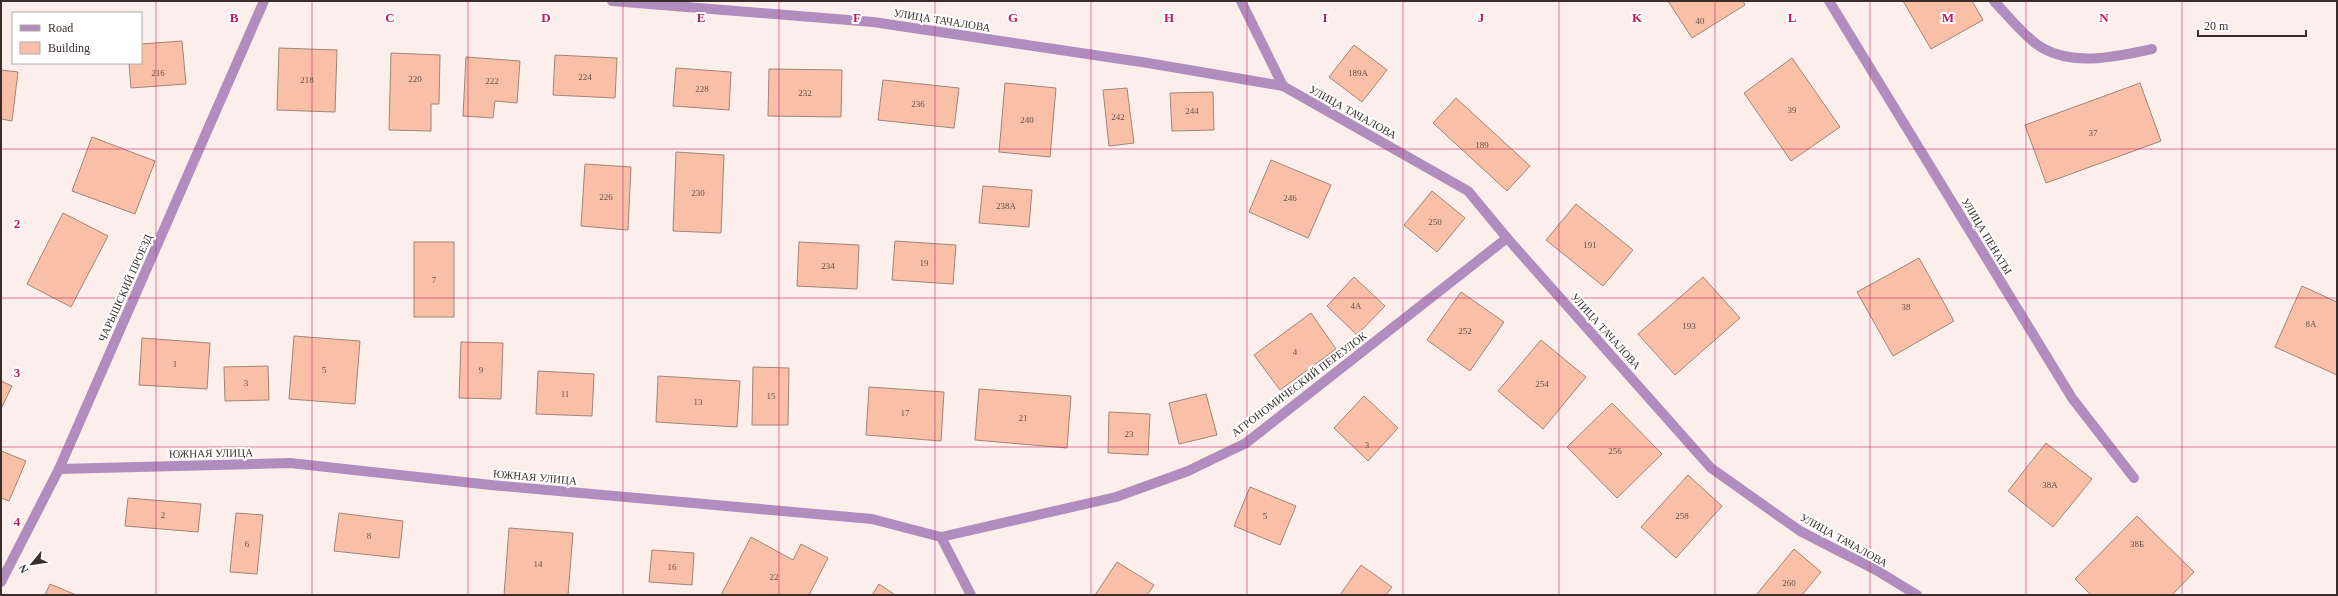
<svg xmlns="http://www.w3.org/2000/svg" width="2338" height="596" font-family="'Times New Roman',serif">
<rect width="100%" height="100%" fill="#fcefeb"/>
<!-- building -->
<g fill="#f9c0a7" stroke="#a18579">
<polygon points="1668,1 1743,1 1745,5 1692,38"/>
<polygon points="1903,1 1972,1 1983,20 1931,49"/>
<polygon points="182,41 186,84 131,88 129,63 141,63 141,44"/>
<polygon points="1354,45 1387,70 1362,102 1329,77"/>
<polygon points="279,48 337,50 335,112 277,110"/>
<polygon points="391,53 440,55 439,104 431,104 431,131 389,130"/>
<polygon points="555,55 617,58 615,98 553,95"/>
<polygon points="466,57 520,61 517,103 495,101 493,118 463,116"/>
<polygon points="1792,58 1840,127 1791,161 1744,93"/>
<polygon points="676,68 731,72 729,110 673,106"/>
<polygon points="769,69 842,70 841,117 768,116"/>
<polygon points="1,70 18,72 12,121 1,119"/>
<polygon points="883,80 959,88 954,128 878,120"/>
<polygon points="1005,83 1056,88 1050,157 999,152"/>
<polygon points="2140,83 2161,141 2046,183 2025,125"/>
<polygon points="1127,88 1134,143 1109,146 1103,90"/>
<polygon points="1213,92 1214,130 1172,131 1170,93"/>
<polygon points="1456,98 1530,166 1507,191 1433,123"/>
<polygon points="92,137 155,161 135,214 72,191"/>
<polygon points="676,152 724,155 721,233 673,231"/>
<polygon points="1271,160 1331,185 1308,238 1249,212"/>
<polygon points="585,164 631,167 628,230 581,226"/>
<polygon points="983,186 1032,190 1029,227 979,223"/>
<polygon points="1432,191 1465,218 1437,252 1404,225"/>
<polygon points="1576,204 1633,250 1603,286 1546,240"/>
<polygon points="63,213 108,236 71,307 27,284"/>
<polygon points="895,241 956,245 953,284 892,280"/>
<rect x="414" y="242" width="40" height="75"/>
<polygon points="799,242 859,245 857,289 797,286"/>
<polygon points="1919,258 1954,321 1893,356 1857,292"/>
<polygon points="1354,277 1385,306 1357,335 1327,306"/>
<polygon points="1703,277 1740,318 1675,375 1638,334"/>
<polygon points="2302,286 2337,302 2337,375 2275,347"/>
<polygon points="1461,292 1504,322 1470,371 1427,340"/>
<polygon points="1311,313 1336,349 1280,390 1254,355"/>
<polygon points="294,336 360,341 355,404 289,399"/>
<polygon points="142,338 210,343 207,389 139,385"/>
<polygon points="1541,340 1586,377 1543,429 1498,391"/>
<polygon points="461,342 503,343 501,399 459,398"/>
<polygon points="268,366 269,400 225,401 224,367"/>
<polygon points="753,367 789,368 788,425 752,425"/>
<polygon points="538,371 594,374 592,416 536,414"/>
<polygon points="658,376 740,381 737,427 656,422"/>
<polygon points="1,381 12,386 1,409"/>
<polygon points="869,387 944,392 941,441 866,435"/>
<polygon points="979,389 1071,396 1067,448 975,440"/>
<polygon points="1206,394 1217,435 1179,444 1169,403"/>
<polygon points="1364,396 1398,428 1368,461 1334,428"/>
<polygon points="1612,403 1662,454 1617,498 1567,447"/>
<polygon points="1109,412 1150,414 1148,455 1108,453"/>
<polygon points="2046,443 2092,479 2053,527 2008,491"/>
<polygon points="1,451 26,461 9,501 1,498"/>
<polygon points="1688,475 1722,506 1676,558 1641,527"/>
<polygon points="1250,487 1296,506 1280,545 1234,526"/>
<polygon points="128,498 201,504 198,532 125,526"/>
<polygon points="236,513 263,515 257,574 230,572"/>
<polygon points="339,513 403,521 399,558 334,551"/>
<polygon points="2137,516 2194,572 2172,595 2091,595 2075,579"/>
<polygon points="509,528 573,533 568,595 504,595"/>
<polygon points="751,537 793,560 801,544 828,558 809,595 721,595"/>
<polygon points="1794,549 1821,572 1802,595 1756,595"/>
<polygon points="652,550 694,553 692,585 649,582"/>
<polygon points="1117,562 1154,585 1147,595 1095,595"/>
<polygon points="1361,565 1392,587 1386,595 1340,595"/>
<polygon points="50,584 76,595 45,595"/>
<polygon points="879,584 895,595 872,595"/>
</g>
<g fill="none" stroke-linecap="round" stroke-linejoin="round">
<!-- lane -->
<path stroke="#b18dbf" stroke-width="10" d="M1994,1c13,14 26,30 41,42 32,25 81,14 117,6"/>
<!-- street -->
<g stroke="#b18dbf" stroke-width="10">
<polyline points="612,1 873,22 1148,63 1283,86 1468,191 1507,238 1711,468 1800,531 1876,570 1917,595"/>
<polyline points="1241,1 1283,86"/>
<polyline points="1829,1 2072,398 2134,478"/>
<polyline points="59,469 290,463 491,485 872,519 941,537 971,595"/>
<polyline points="941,537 1116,497 1188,471 1246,443 1507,238"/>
<polyline points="1,582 59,469 264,1"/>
</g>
</g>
<!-- grid -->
<path fill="none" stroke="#c2185b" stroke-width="1" stroke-opacity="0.55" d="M156,1v594M312,1v594M468,1v594M623,1v594M779,1v594M935,1v594M1091,1v594M1247,1v594M1403,1v594M1559,1v594M1715,1v594M1870,1v594M2026,1v594M2182,1v594M1,149h2336M1,298h2336M1,447h2336"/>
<g text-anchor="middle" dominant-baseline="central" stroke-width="4" stroke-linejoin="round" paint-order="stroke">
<!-- number labels -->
<g font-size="9" fill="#6a5249">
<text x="1700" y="21">40</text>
<text x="158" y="73">216</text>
<text x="1358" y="73">189А</text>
<text x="585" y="77">224</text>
<text x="415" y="79">220</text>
<text x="307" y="80">218</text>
<text x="492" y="81">222</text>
<text x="702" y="89">228</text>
<text x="805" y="93">232</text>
<text x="918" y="104">236</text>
<text x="1792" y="110">39</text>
<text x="1192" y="111">244</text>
<text x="1118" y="117">242</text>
<text x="1027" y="120">240</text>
<text x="2093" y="133">37</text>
<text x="1482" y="145">189</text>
<text x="698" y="193">230</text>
<text x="606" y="197">226</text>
<text x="1290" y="198">246</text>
<text x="1006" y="206">238А</text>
<text x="1435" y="222">250</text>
<text x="1590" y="245">191</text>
<text x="924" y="263">19</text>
<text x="828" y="266">234</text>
<text x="434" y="280">7</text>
<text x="1356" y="306">4А</text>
<text x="1906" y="307">38</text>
<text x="2311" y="324">8А</text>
<text x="1689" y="326">193</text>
<text x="1465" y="331">252</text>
<text x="1295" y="352">4</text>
<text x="175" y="364">1</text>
<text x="324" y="370">5</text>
<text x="481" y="370">9</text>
<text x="246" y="383">3</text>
<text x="1542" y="384">254</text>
<text x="565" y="394">11</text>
<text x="771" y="396">15</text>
<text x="698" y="402">13</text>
<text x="905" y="413">17</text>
<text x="1023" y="418">21</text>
<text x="1129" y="434">23</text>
<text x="1367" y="445">3</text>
<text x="1615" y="451">256</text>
<text x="2050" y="485">38А</text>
<text x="163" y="515">2</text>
<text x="1265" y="516">5</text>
<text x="1682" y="516">258</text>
<text x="369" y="536">8</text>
<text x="247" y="544">6</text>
<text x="2137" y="544">38Б</text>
<text x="538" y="564">14</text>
<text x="672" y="567">16</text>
<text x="774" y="577">22</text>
<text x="1789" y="583">260</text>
</g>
<!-- street labels -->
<g font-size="11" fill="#3b2e2a" stroke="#fff">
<text transform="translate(942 20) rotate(9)">УЛИЦА ТАЧАЛОВА</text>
<text transform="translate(1353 112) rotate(29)">УЛИЦА ТАЧАЛОВА</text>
<text transform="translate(1987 236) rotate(59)">УЛИЦА ПЕНАТЫ</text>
<text transform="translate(125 288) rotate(-66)">ЧАРЫШСКИЙ ПРОЕЗД</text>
<text transform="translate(1606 331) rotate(48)">УЛИЦА ТАЧАЛОВА</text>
<text transform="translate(1299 384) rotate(-37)">АГРОНОМИЧЕСКИЙ ПЕРЕУЛОК</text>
<text transform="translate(211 453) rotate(-1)">ЮЖНАЯ УЛИЦА</text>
<text transform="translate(535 477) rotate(5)">ЮЖНАЯ УЛИЦА</text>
<text transform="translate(1844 540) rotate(29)">УЛИЦА ТАЧАЛОВА</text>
</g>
</g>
<g font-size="13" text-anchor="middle" font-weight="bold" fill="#c2185b" stroke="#fff" stroke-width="4" stroke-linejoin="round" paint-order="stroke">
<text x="234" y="22">B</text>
<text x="390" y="22">C</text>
<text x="546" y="22">D</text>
<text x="701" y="22">E</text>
<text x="857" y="22">F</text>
<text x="1013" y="22">G</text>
<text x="1169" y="22">H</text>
<text x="1325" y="22">I</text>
<text x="1481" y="22">J</text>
<text x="1637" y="22">K</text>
<text x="1792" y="22">L</text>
<text x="1948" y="22">M</text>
<text x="2104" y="22">N</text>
<text x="17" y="228">2</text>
<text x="17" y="377">3</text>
<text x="17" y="526">4</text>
</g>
<!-- border -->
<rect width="2338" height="596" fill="none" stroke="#3b2e2a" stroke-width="4"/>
<!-- legend -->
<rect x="12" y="12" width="130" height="52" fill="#ffffff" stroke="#b1abaa"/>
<rect x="20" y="25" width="20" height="6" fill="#b18dbf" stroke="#b1abaa"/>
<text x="48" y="32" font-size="12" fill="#3b2e2a">Road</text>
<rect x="20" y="42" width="20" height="12" fill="#f9c0a7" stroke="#b1abaa"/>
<text x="48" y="52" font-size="12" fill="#3b2e2a">Building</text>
<!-- north arrow -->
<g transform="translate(32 564) rotate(240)" stroke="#ffffff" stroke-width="3" paint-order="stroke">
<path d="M0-3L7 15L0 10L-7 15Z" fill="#3b2e2a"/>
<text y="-6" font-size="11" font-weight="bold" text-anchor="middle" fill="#3b2e2a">N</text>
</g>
<!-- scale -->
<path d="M2198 30v6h108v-6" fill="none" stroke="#3b2e2a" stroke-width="2"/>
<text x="2204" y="30" font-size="12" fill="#3b2e2a" stroke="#ffffff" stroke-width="3" paint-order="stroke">20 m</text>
</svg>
